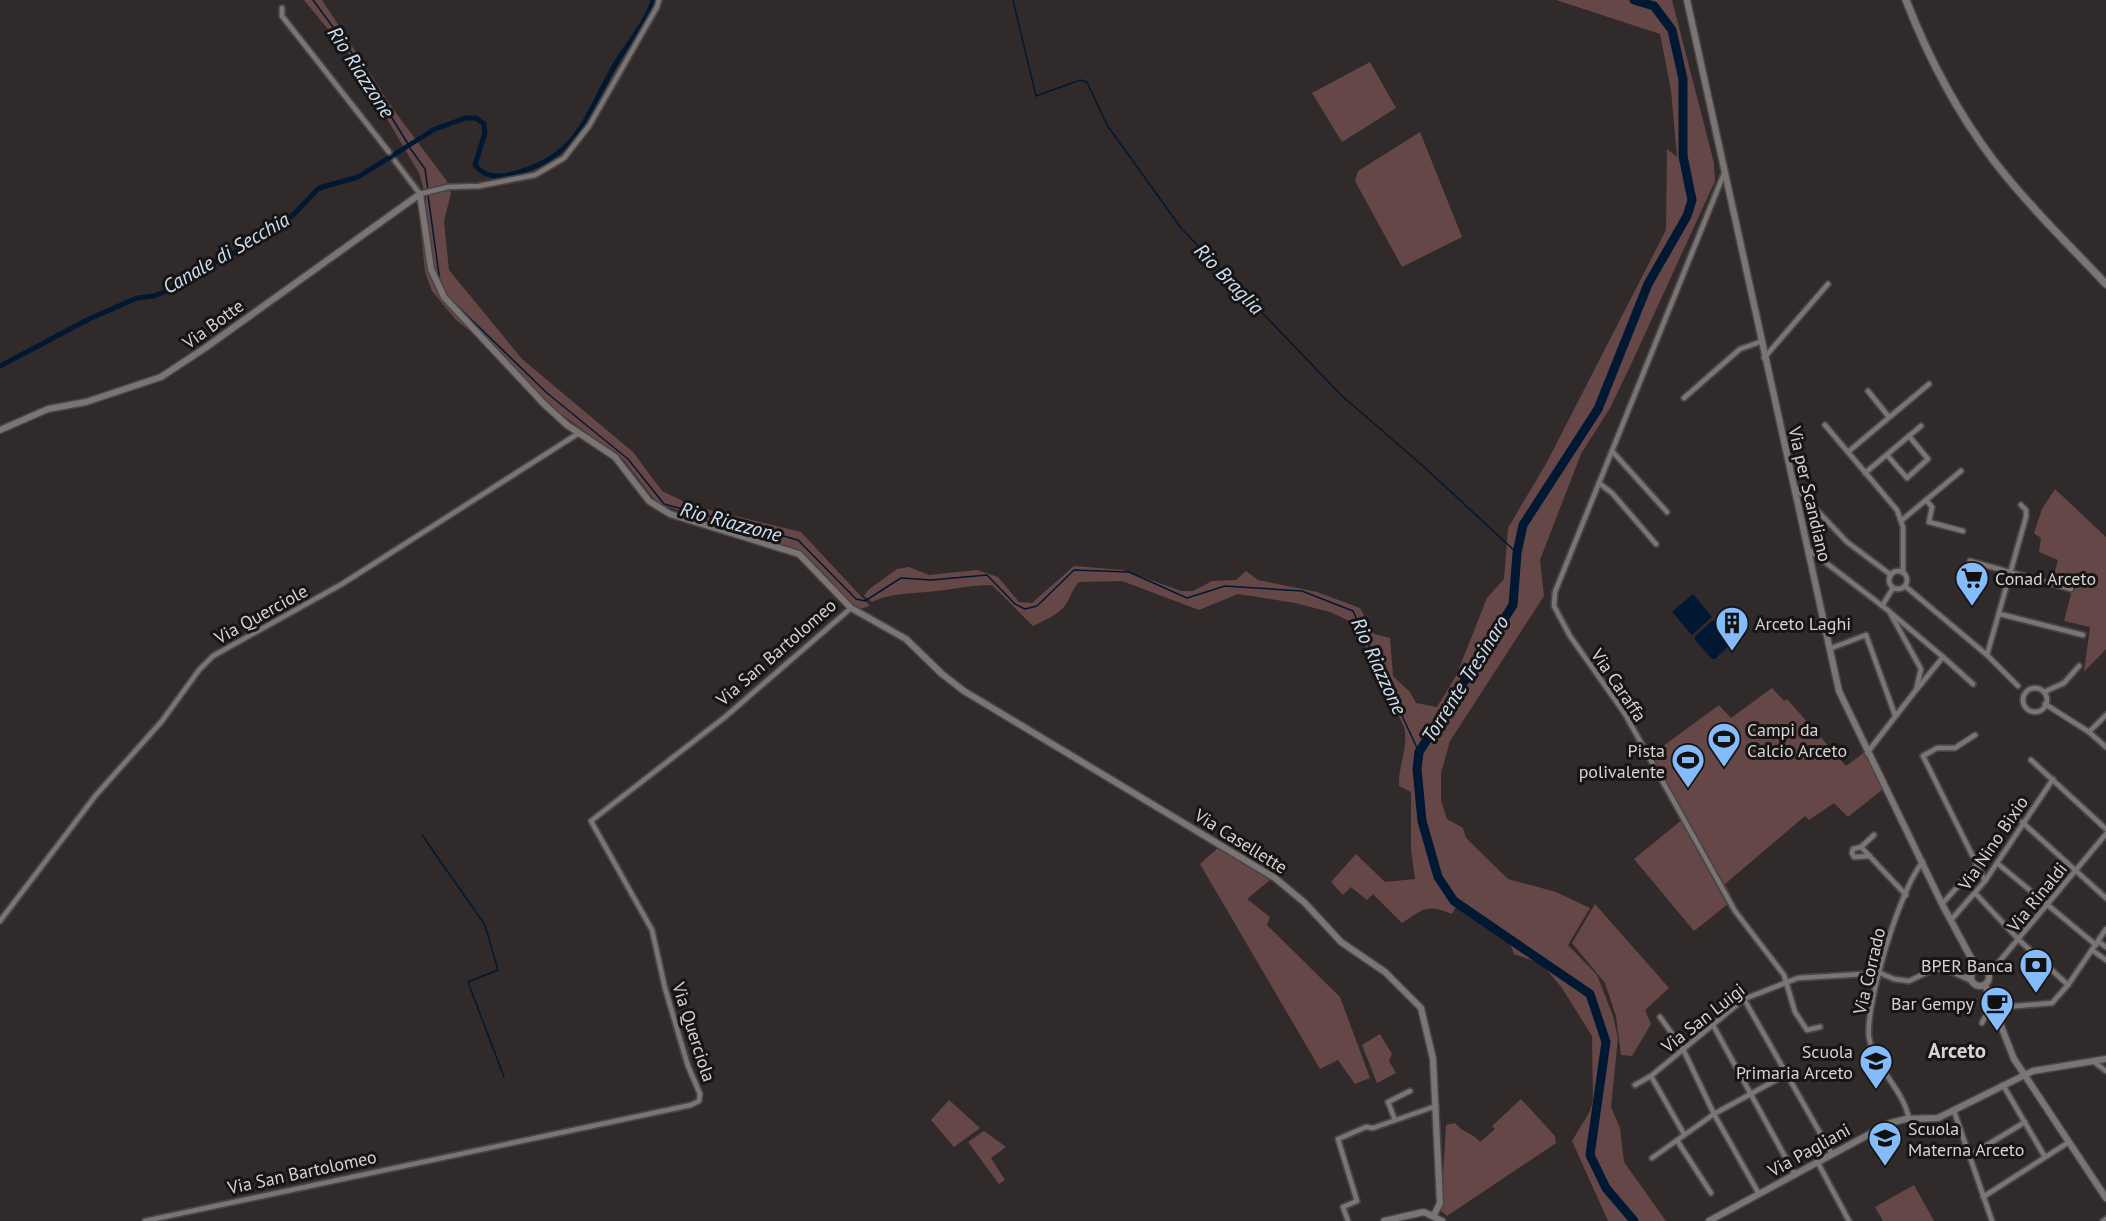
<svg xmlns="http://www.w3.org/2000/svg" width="2106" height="1221" font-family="'PT Sans',sans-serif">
<rect width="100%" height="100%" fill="#312a2a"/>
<!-- green -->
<g fill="#664747">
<path d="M304,0h18l71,109 53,71 5,13 -7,28 5,49 73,89 111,93 29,39 31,15 108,26 69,74 -11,3c-22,-18 -38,-43 -62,-59l-140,-47 -33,-43 -71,-52 -47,-49 -50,-39 -24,-29 -7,-19 -6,-59 7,-9v-7l-7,-24 -70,-118z"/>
<path d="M1556,0h116l42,163 1,18 -82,179 -23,48 -29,46 -41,106 4,36 -94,145 -9,32v28l6,18 16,9 3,10 42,41 48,13 34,16 -22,37 29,30 16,41 5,22 -7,69 9,21 4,34 42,59h-58l-36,-80 18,-30 3,-11 -1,-64 -30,-48 -20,-24 -28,-10 -4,-11 -54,-36 -4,7c-26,-10 -27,-6 -50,9l-29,-29 -6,6 -16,-13 -8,8 -12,-13 25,-28 29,28 30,-3 -4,-30v-57l-12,-6c-1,-21 10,-39 5,-59l-50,-104 -24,-11 -35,-9 -57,-9 -39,16 -77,-29 -43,1c-8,8 -9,19 -16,26 -8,8 -20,13 -30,18l-41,-41c-20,0 -37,4 -56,6 -22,3 -44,1 -64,11l-8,-6 4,-6 29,-21 12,-2 20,8 48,-5 21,7 21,25 13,1 42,-37 49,4 58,21h12l19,-10 24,-1 10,-9 12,9 59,12 43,16 14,26 16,4 3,38 17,16 6,11 21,4 19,-31 31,-78 17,-19 4,-51 39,-66 119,-232 1,-81 10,8 -6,-67 -11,-56z"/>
<polygon points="1370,62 1396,108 1342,142 1312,93"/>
<polygon points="1420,132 1462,237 1402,267 1355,181 1358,171"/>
<polygon points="2055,489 2106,537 2106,649 2084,672 2090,627 2064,621 2074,583 2054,575 2058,560 2039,552 2041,538 2034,533 2042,509"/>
<polygon points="1772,688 1784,701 1787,699 1846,766 1869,749 1888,785 1848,817 1834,803 1809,820 1805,816 1725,884 1733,900 1694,931 1634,859 1683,819 1651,755 1719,705 1731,718"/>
<polygon points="1218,848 1270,880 1247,899 1270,917 1267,925 1340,997 1370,1078 1355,1084 1338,1060 1320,1069 1200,864"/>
<polygon points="1595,904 1669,988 1645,1010 1651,1024 1632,1056 1621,1055 1616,1016 1605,983 1572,943"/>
<polygon points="1380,1034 1392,1054 1389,1061 1396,1073 1377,1083 1362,1045"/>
<path d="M1521,1099l34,37 1,7 -109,73 -6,-5 5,-86 9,-2c8,10 18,10 25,19l15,-13 -3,-3z"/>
<polygon points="949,1100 980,1128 954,1147 931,1120"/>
<polygon points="984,1131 1006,1147 991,1158 1005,1180 999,1184 968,1142"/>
<polygon points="1914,1185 1934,1221 1883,1221 1875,1207"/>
</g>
<!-- water -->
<g fill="#011833">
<polygon points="1693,594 1712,617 1692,635 1672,612"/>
<polygon points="1712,621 1716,621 1733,640 1732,643 1715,659 1712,659 1695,640 1695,636"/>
</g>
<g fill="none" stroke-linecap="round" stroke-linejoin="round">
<!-- stream -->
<g stroke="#011833" stroke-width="1.5">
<polyline points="313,0 352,53 408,144"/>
<polyline points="1013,0 1036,96 1080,80 1087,82 1107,125 1181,228 1341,395 1423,466 1517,553"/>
<polyline points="410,148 425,169 428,190"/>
<polyline points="428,195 440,282"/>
<polyline points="445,294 547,393 628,459 664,504 798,540 856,599 865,601 901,578 931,580 987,575 1015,604 1025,609 1037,606 1074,570 1129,572 1187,598 1225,586 1302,591 1353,611 1419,752"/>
<polyline points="422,835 485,925 498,970 468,982 504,1077"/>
</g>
<!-- canal -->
<path stroke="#011833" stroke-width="5" d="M0,366l89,-47 48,-21 17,-2 17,-7 33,-22 34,-16 55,-36 26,-27 39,-11 77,-48 31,-11h10l8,6 1,9 -10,32c9,12 24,13 37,9 68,-17 73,-58 104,-111 12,-20 31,-41 37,-63"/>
<!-- river -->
<polyline stroke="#011833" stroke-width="9" points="1634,0 1654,6 1672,30 1683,79 1683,156 1692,200 1687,216 1648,284 1598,409 1523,525 1517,553 1513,605 1419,752 1417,769 1422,821 1438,877 1454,901 1590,994 1606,1042 1590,1155 1606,1188 1634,1221"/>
<!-- minor casing -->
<g stroke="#4a4545" stroke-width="8">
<g id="minor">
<polyline points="282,8 282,16 389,152"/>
<polyline points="395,161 420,194 448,187 479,186 535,175 564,158 589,126 657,7 659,0"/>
<polyline points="1725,171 1555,592 1554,606 1570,636 1625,714 1735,911 1784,975 1795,1012 1807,1030 1820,1027"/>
<polyline points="1764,358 1828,284"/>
<polyline points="1868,391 1889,417"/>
<polyline points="1684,398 1740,349 1760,342"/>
<polyline points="1825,425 1897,510 1903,527 1903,573"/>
<polyline points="1909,436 1921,426"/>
<polyline points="1612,451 1667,512"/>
<polyline points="1848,452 1929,384"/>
<polyline points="1865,473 1909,436 1928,459 1907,478 1887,455"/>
<polyline points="1599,483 1612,493 1656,544"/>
<polyline points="1795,487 1847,542 1891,575"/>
<polyline points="1926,500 1932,507 1929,522 1963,531"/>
<polyline points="1902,520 1961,471"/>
<polyline points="1808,549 1889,611 1921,669 1916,690 1867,753"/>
<polyline points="1970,561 2071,589"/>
<circle cx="1898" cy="580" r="9"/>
<polyline points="1905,586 1987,655 2018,686"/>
<polyline points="1882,606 1893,588"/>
<polyline points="1891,613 1943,657 1917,689"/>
<polyline points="2000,614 2083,635"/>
<polyline points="1829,649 1866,635 1895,715"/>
<polyline points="1987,655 2026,517 2026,510 2021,505"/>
<polyline points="1943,657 1973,684"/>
<circle cx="2035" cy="700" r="12"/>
<polyline points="2044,692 2064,683 2079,666"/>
<polyline points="2045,704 2089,732 2106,747"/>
<polyline points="2089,732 2106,715"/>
<polyline points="1975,735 1955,748 1937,748 1923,756 1985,881"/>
<polyline points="2031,760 2106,829"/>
<polyline points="2022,822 2106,898"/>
<polyline points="1861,847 1874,835"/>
<polyline points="1870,856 1854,857 1852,853 1853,849 1861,847 1906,895"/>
<polyline points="1997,863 2096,945"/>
<polyline points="1976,894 2019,940 2068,985"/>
<polyline points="1942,904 1978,864"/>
<polyline points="1951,920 1985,881 2053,779"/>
<polyline points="0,921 96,795 162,721 199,670 213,656 342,584 579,433"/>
<polyline points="2099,942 2106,947"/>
<polyline points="2092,950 2106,960"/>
<polyline points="1988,975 2106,834"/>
<polyline points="1966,977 1974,971"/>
<polyline points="1744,999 1832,1154"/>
<polyline points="1992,1008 2052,1003 2068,985 2106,929"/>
<polyline points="1660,1017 1683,1049 1714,1114 1759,1194"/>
<polyline points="1982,1023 1985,1017 1994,1013"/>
<polyline points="1713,1025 1795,1175"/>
<polyline points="2093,1061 2106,1071"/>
<polyline points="1651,1076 1684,1134"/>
<polyline points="1635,1085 1651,1076 1744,999 1798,978 1880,973 1894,979 1909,981 1932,970 1943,968 1972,981"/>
<polyline points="2003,1085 2045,1157"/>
<polyline points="1954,1111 1992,1221"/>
<path d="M1909,1119c-6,-31 -35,-51 -40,-82 -4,-32 32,-152 54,-175"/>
<polyline points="1395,1120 1388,1102 1410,1091"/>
<polyline points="1678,1142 1711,1193"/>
<polyline points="1969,1156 2025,1122"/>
<polyline points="1652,1158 1714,1114 1787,1074"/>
<polyline points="1818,1163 1849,1221"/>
<polyline points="1983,1197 2069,1142"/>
<polyline points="145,1221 691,1105 699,1101 700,1094 688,1066 665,988 652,930 591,821 725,717 851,608"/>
<polyline points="1348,1221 1343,1207 1357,1201 1338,1139 1366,1127 1373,1128 1436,1106"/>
<polyline points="2103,1221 2106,1219"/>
</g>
</g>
<!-- tertiary casing -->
<g stroke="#4a4545" stroke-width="9">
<g id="tertiary">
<polyline points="1687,0 1839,691 1942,904 1977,969"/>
<polyline points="0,430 48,409 86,402 161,377 205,348 420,194 431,269 444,297 544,404 567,425 615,457 649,501 670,514 799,554 851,608 906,639 942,674 964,691 1275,878 1305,903 1341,942 1385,972 1421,1008 1433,1059 1440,1203 1434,1215"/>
<circle cx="1980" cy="977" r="9"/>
<polyline points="1985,985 2014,1059 2106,1198"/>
<polyline points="1384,1221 1424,1212 1442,1221"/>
<polyline points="1709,1221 1890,1123 1906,1119 1938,1118 2033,1071 2106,1059"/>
</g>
</g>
<!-- secondary casing -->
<g stroke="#4a4545" stroke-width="10">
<path id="secondary" d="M1906,0c22,57 51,112 88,161 34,44 74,83 112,123"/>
</g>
<!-- minor -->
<use href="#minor" stroke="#7b7474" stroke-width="4.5"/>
<!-- tertiary -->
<use href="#tertiary" stroke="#7b7474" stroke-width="6"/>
<!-- secondary -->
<use href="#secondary" stroke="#7b7474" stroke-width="7"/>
</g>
<!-- icons -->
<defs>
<g id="supermarket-pin" transform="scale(1.725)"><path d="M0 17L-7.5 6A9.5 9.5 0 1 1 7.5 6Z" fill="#84bcfb" stroke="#171414"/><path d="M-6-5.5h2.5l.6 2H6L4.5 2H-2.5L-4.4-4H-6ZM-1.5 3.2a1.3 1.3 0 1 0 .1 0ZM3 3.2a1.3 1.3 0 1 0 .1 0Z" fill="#111"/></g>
<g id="building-pin" transform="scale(1.725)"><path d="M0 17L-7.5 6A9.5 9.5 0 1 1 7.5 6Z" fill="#84bcfb" stroke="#171414"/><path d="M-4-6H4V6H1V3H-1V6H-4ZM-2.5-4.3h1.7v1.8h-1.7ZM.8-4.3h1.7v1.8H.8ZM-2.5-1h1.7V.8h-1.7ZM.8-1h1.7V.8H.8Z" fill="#111"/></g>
<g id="stadium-pin" transform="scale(1.725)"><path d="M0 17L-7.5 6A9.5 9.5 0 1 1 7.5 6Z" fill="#84bcfb" stroke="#171414"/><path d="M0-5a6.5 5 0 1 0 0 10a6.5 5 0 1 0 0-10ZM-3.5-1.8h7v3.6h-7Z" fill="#111"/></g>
<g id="bank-pin" transform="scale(1.725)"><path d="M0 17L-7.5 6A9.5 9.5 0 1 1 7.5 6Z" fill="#84bcfb" stroke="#171414"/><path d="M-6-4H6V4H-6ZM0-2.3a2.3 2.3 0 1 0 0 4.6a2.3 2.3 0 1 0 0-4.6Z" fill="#111"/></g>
<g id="cafe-pin" transform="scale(1.725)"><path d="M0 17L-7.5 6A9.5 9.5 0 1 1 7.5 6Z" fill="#84bcfb" stroke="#171414"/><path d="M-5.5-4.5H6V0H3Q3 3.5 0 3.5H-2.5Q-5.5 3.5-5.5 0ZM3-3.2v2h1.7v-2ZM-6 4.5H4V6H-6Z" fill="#111"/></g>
<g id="school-pin" transform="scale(1.725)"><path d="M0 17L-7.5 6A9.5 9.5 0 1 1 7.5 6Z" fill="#84bcfb" stroke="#171414"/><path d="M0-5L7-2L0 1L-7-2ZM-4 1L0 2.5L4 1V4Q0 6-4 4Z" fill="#111"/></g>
</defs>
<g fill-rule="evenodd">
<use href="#supermarket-pin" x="1972" y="578"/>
<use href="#building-pin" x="1732" y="623"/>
<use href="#stadium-pin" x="1724" y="739"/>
<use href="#stadium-pin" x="1688" y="760"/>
<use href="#bank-pin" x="2036" y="965"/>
<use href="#cafe-pin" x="1997" y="1003"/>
<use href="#school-pin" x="1876" y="1061"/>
<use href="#school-pin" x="1885" y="1138"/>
</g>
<g text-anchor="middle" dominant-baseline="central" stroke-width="6" stroke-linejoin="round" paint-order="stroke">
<!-- street labels -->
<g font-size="18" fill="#d7d3d3" stroke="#171414">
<text transform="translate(213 324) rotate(-36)">Via Botte</text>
<text transform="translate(1810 494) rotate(77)">Via per Scandiano</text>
<text transform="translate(261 614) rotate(-29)">Via Querciole</text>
<text transform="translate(776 652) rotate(-41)">Via San Bartolomeo</text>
<text transform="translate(1619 685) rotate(56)">Via Caraffa</text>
<text transform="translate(1241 841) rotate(32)">Via Casellette</text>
<text transform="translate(1993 843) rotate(-56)">Via Nino Bixio</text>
<text transform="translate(2037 897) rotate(-51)">Via Rinaldi</text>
<text transform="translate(1869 971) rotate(-77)">Via Corrado</text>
<text transform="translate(1703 1018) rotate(-38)">Via San Luigi</text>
<text transform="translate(694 1032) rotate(72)">Via Querciola</text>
<text transform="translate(1809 1150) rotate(-29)">Via Pagliani</text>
<text transform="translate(302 1172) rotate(-12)">Via San Bartolomeo</text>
</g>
<!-- poi labels -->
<g font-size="18" fill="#d7d3d3" stroke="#171414" text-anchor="start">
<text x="1995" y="578">Conad Arceto</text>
<text x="1755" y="623">Arceto Laghi</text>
<text x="1747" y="729">Campi da<tspan x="1747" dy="21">Calcio Arceto</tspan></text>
<text x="1665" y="750" text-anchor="end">Pista<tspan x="1665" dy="21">polivalente</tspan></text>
<text x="2013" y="965" text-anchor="end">BPER Banca</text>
<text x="1974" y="1003" text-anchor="end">Bar Gempy</text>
<text x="1853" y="1051" text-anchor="end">Scuola<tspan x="1853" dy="21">Primaria Arceto</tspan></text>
<text x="1908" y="1128">Scuola<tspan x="1908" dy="21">Materna Arceto</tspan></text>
</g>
<!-- water labels -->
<g font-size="20" font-style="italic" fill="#cde0f6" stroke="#171414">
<text transform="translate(361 72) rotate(57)">Rio Riazzone</text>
<text transform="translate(226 253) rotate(-30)">Canale di Secchia</text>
<text transform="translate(1229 279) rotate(46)">Rio Braglia</text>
<text transform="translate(731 522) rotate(15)">Rio Riazzone</text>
<text transform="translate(1379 666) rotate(65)">Rio Riazzone</text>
<text transform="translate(1465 679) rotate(-58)">Torrente Tresinaro</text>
</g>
<!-- quarter labels -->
<g font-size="21" font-weight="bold" fill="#d7d3d3" stroke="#171414">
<text x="1957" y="1050">Arceto</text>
</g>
</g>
</svg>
